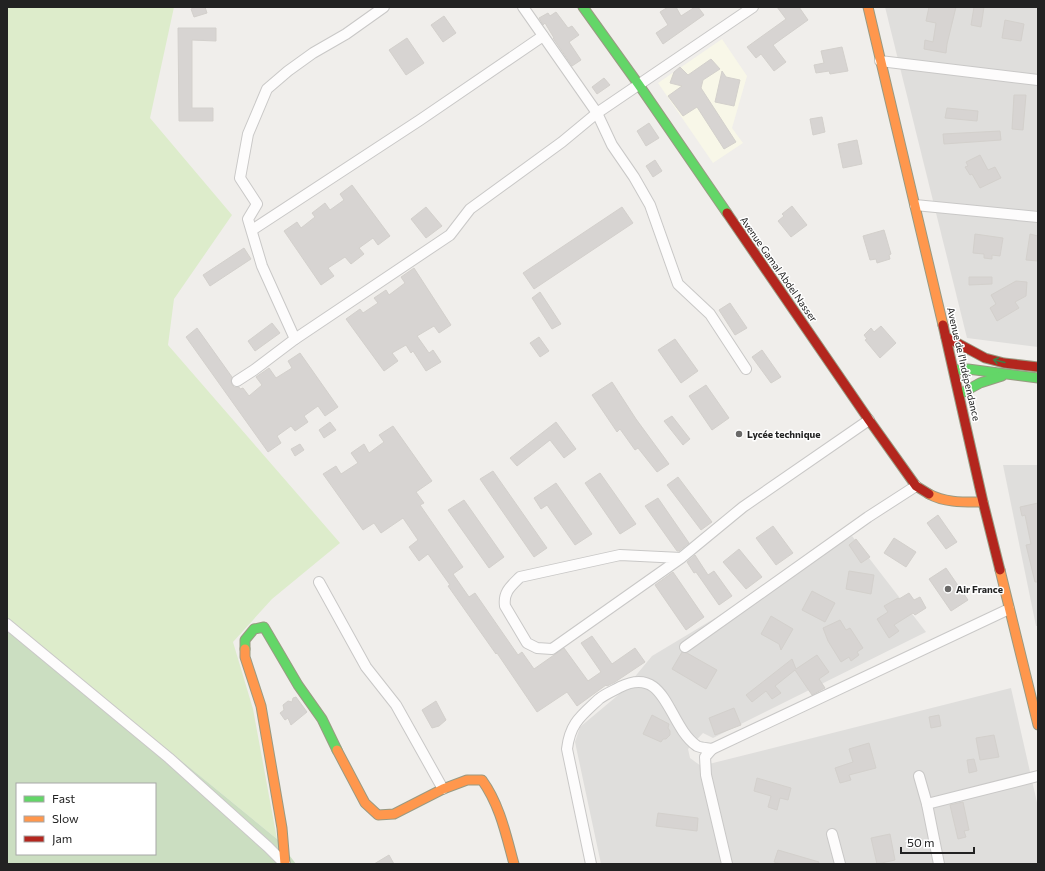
<svg xmlns="http://www.w3.org/2000/svg" width="1045" height="871" font-family="Commissioner,sans-serif">
<rect width="100%" height="100%" fill="#f0eeeb"/>
<!-- residential -->
<g fill="#dfdedc">
<polygon points="885,7 1038,7 1038,347 967,338"/>
<polygon points="1003,465 1038,465 1038,626 1036,626"/>
<polygon points="852,536 926,632 713,738 703,733 688,749 690,758 701,766 1011,688 1038,807 1038,864 601,864 575,742 580,727 623,691 652,656"/>
</g>
<!-- education -->
<polygon fill="#f8f7e8" points="722,39 747,76 732,128 743,143 713,163 658,83"/>
<!-- grass -->
<polygon fill="#ddeccb" points="7,7 174,7 150,118 232,215 174,299 168,345 340,543 272,599 233,642 253,709 277,839 7,618"/>
<!-- forest -->
<path fill="#cbdec1" fill-rule="evenodd" d="M7,618l270,221 19,25h-289zM17,784h138v70h-138z"/>
<!-- building -->
<g fill="#d7d4d2" stroke="#d3d0cc">
<polygon points="196,7 205,7 207,13 194,17 191,9"/>
<polygon points="668,7 676,7 681,16 695,7 698,7 704,15 663,44 656,33 668,25 660,12"/>
<polygon points="777,7 799,7 808,20 773,45 786,62 774,71 761,54 756,58 747,47 786,19"/>
<polygon points="929,7 956,7 947,44 946,53 924,49 925,40 933,42 936,23 926,21"/>
<polygon points="974,7 984,7 981,27 971,25"/>
<polygon points="556,12 568,28 572,26 579,35 569,42 581,60 572,66 553,38 554,38 545,23 543,25 539,18 548,13 550,16"/>
<polygon points="444,16 456,33 443,42 431,25"/>
<polygon points="1005,20 1024,24 1021,41 1002,38"/>
<polygon points="178,28 216,28 216,41 192,40 192,108 213,108 213,121 179,121"/>
<polygon points="407,38 424,63 406,75 389,50"/>
<polygon points="842,47 848,71 830,74 829,71 816,73 814,65 824,63 821,51"/>
<polygon points="711,59 720,69 703,80 701,88 736,142 724,149 697,107 683,116 668,96 682,86 670,83 674,72 680,67 688,75"/>
<polygon points="722,71 726,77 740,80 734,106 715,102"/>
<polygon points="604,78 610,85 597,94 592,87"/>
<polygon points="1014,95 1026,95 1023,130 1012,129"/>
<polygon points="947,108 978,111 977,121 945,118"/>
<polygon points="822,117 825,132 813,135 810,119"/>
<polygon points="649,123 659,138 646,146 637,131"/>
<polygon points="1000,131 1001,140 944,144 943,134"/>
<polygon points="857,140 862,164 843,168 838,144"/>
<polygon points="980,155 988,170 995,167 1001,178 980,188 972,174 970,175 965,167 968,166 966,162"/>
<polygon points="655,160 662,171 653,177 646,166"/>
<polygon points="352,185 390,236 378,245 373,238 359,248 364,254 351,264 345,257 328,268 334,276 321,285 284,231 297,222 301,228 315,217 312,213 325,203 330,210 344,200 340,194"/>
<polygon points="792,206 807,225 791,237 778,221 784,216 782,214"/>
<polygon points="426,207 442,226 426,238 411,219"/>
<polygon points="622,207 633,223 534,289 523,273"/>
<polygon points="884,230 891,254 889,255 890,259 877,263 876,259 870,260 863,236"/>
<polygon points="975,234 1003,238 1000,256 992,255 992,259 984,258 984,254 973,253"/>
<polygon points="1030,234 1038,236 1038,261 1026,260"/>
<polygon points="244,248 251,259 210,286 203,275"/>
<polygon points="414,268 451,325 439,333 434,326 417,336 429,353 433,350 441,362 426,371 413,351 411,353 406,345 392,353 398,361 384,371 346,319 360,309 363,313 378,303 374,298 386,290 389,295 405,283 401,277"/>
<polygon points="969,277 992,277 992,284 969,285"/>
<polygon points="1016,281 1027,282 1026,296 1015,302 1019,308 997,321 990,308 996,304 991,295"/>
<polygon points="540,292 561,324 552,329 532,298"/>
<polygon points="730,303 747,328 735,335 719,310"/>
<polygon points="272,323 280,333 255,351 248,341"/>
<polygon points="881,326 896,343 880,358 865,340 867,339 864,335 871,328 874,332"/>
<polygon points="197,328 232,377 231,381 232,385 234,387 239,387 240,389 243,388 249,396 262,385 256,377 269,368 276,378 292,368 288,361 300,353 338,407 325,416 318,406 304,416 308,422 295,431 291,426 277,436 281,443 268,452 186,337"/>
<polygon points="539,337 549,351 540,357 530,343"/>
<polygon points="675,339 698,371 681,383 658,350"/>
<polygon points="762,350 781,377 771,383 752,357"/>
<polygon points="612,382 636,419 669,464 657,472 638,448 635,450 620,429 617,432 592,395"/>
<polygon points="706,385 729,418 712,430 689,396"/>
<polygon points="672,416 690,439 683,445 664,421"/>
<polygon points="330,422 336,430 324,438 319,430"/>
<polygon points="556,422 576,449 564,458 550,440 517,466 510,458"/>
<polygon points="393,426 432,481 416,492 424,503 420,505 463,567 453,574 469,597 475,593 518,655 522,652 534,669 564,648 588,681 601,672 581,643 592,636 612,664 635,648 645,662 615,682 607,686 606,685 577,706 567,692 537,712 497,653 496,654 448,586 450,585 428,554 419,561 409,547 418,540 403,518 381,533 374,523 363,530 323,474 336,466 341,474 358,463 351,453 364,444 369,453 384,442 379,435"/>
<polygon points="300,444 304,450 295,456 291,449"/>
<polygon points="493,471 547,548 534,557 480,479"/>
<polygon points="600,473 636,524 620,534 585,483"/>
<polygon points="678,477 712,522 701,530 667,485"/>
<polygon points="556,483 592,534 575,545 547,505 541,509 534,498"/>
<polygon points="658,498 689,543 679,551 677,551 645,506"/>
<polygon points="464,500 504,557 489,568 448,510"/>
<polygon points="1038,503 1038,582 1035,582 1026,545 1031,544 1025,515 1022,516 1020,507"/>
<polygon points="938,515 957,542 946,549 927,523"/>
<polygon points="773,526 793,553 776,565 756,538"/>
<polygon points="894,538 916,552 906,567 884,553"/>
<polygon points="856,539 870,557 861,563 849,545"/>
<polygon points="739,549 762,577 746,589 723,562"/>
<polygon points="695,555 708,575 714,571 732,596 719,605 696,572 694,573 687,562"/>
<polygon points="946,568 968,600 951,611 929,579"/>
<polygon points="849,571 874,575 871,594 846,589"/>
<polygon points="673,572 704,617 686,630 655,585"/>
<polygon points="812,591 835,603 825,622 802,610"/>
<polygon points="909,593 914,600 920,597 926,608 915,615 913,613 894,625 899,631 889,638 877,619 888,612 884,606 898,598 899,599"/>
<polygon points="771,616 793,629 781,650 779,644 761,634"/>
<polygon points="840,620 846,630 850,628 863,648 857,652 859,655 851,661 849,657 841,662 828,641 823,628"/>
<polygon points="682,652 687,653 717,670 706,689 672,669"/>
<polygon points="817,655 829,672 819,679 825,688 823,689 812,695 795,670 775,686 781,693 772,699 766,691 752,702 746,695 792,659 796,669"/>
<polygon points="296,697 307,712 291,725 288,718 285,720 280,713 284,710 283,705 288,701 292,702 293,698"/>
<polygon points="436,701 446,720 439,726 432,728 422,710"/>
<polygon points="734,708 741,725 715,735 709,718"/>
<polygon points="652,715 669,724 668,728 670,731 670,735 666,739 663,739 661,742 643,734"/>
<polygon points="939,715 941,726 931,728 929,717"/>
<polygon points="994,735 999,757 980,760 976,738"/>
<polygon points="869,743 876,768 849,775 851,780 840,783 835,768 853,762 849,749"/>
<polygon points="974,759 977,771 969,773 967,760"/>
<polygon points="757,778 791,788 788,800 780,798 777,810 768,807 771,796 754,791"/>
<polygon points="963,802 969,830 964,831 966,837 958,839 950,805"/>
<polygon points="658,813 698,818 697,831 656,826"/>
<polygon points="890,834 895,860 877,864 871,838"/>
<polygon points="778,850 819,862 818,864 781,864 774,862"/>
<polygon points="389,855 394,864 374,864"/>
</g>
<g fill="none" stroke-linecap="round" stroke-linejoin="round">
<!-- street casing -->
<g stroke="#c9c8c7" stroke-width="12">
<g id="street">
<polyline points="523,7 597,113 612,145 634,177 650,205 678,284 710,314 746,369"/>
<polyline points="880,61 1038,80"/>
<polyline points="915,205 1038,217"/>
<polyline points="252,230 420,120 543,36"/>
<polyline points="295,339 262,266 248,219 257,204 240,178 248,134 267,89 288,71 313,53 346,34 384,7"/>
<polyline points="237,381 254,370 295,339 450,235 470,209 562,142 597,113 753,7"/>
<path d="M681,558l-61,-3 -100,22c-9,9 -17,15 -15,29l22,37 10,5 15,1 129,-91 62,-51 126,-87"/>
<polyline points="319,582 366,667 396,705 443,789"/>
<polyline points="7,624 169,758 268,847 285,864"/>
<polyline points="685,647 868,517 916,486"/>
<polyline points="712,749 1009,609"/>
<polyline points="919,776 927,804 939,864"/>
<polyline points="927,804 1038,776"/>
<polyline points="832,834 840,864"/>
<path d="M591,864l-24,-115c3,-26 14,-33 32,-50 6,-5 14,-8 21,-12 47,-23 47,38 77,59 4,2 10,2 15,3l-7,8 1,18 21,89"/>
</g>
</g>
<!-- fast casing -->
<g stroke="#999a82" stroke-width="11">
<g id="fast">
<polyline points="583,7 639,85 727,213"/>
<polyline points="954,370 968,369 1038,378"/>
<polyline points="960,394 980,383 1002,376"/>
<polyline points="245,649 245,640 254,629 264,627 298,685 322,719 337,750"/>
</g>
</g>
<!-- slow casing -->
<g stroke="#999a82" stroke-width="11">
<g id="slow">
<polyline points="868,7 943,325"/>
<path d="M929,494c16,9 36,8 54,8"/>
<polyline points="1000,570 1038,725"/>
<polyline points="245,649 245,657 261,706 282,828 285,864"/>
<path d="M337,750l28,53 13,12 16,-1 49,-25 24,-9h15c18,25 24,55 32,84"/>
</g>
</g>
<!-- jam casing -->
<g stroke="#999a82" stroke-width="11">
<g id="jam">
<polyline points="727,213 869,420 916,486 929,494"/>
<polyline points="943,325 983,502 1000,570"/>
<polyline points="946,337 985,358 1004,363 1038,367"/>
</g>
</g>
<!-- street -->
<use href="#street" stroke="#fdfcfc" stroke-width="10"/>
<!-- fast -->
<use href="#fast" stroke="#63d668" stroke-width="9"/>
<!-- slow -->
<use href="#slow" stroke="#ff974d" stroke-width="9"/>
<!-- jam -->
<use href="#jam" stroke="#b3261e" stroke-width="9"/>
</g>
<!-- one-way arrows -->
<defs><path id="oneway-shaft" d="M-6 0H5M1.5-3L5.5 0L1.5 3" fill="none" stroke-width="1.6" stroke-linecap="round" stroke-linejoin="round"/></defs>
<use stroke="#427c45" href="#oneway-shaft" transform="translate(999 361) rotate(-166)"/>
<!-- markers -->
<g fill="#6a6968" stroke="#fff" stroke-width="1.5">
<circle cx="739" cy="434" r="4"/>
<circle cx="948" cy="589" r="4"/>
</g>
<g text-anchor="middle" dominant-baseline="central" stroke-width="3" stroke-linejoin="round" paint-order="stroke">
<!-- street labels -->
<g font-size="10" fill="#222" stroke="#fff">
<text transform="translate(779 269) rotate(55)">Avenue Gamal Abdel Nasser</text>
<text transform="translate(964 364) rotate(77)">Avenue de l'Indépendance</text>
</g>
<!-- poi labels -->
<g font-size="10" font-weight="bold" fill="#222" stroke="#fff" text-anchor="start">
<text x="747" y="434">Lycée technique</text>
<text x="956" y="589">Air France</text>
</g>
</g>
<!-- border -->
<rect width="1045" height="871" fill="none" stroke="#222222" stroke-width="16"/>
<!-- legend -->
<rect x="16" y="783" width="140" height="72" fill="#ffffff" stroke="#a7a7a7"/>
<rect x="24" y="796" width="20" height="6" fill="#63d668" stroke="#a7a7a7"/>
<text x="52" y="803" font-size="12" fill="#222222">Fast</text>
<rect x="24" y="816" width="20" height="6" fill="#ff974d" stroke="#a7a7a7"/>
<text x="52" y="823" font-size="12" fill="#222222">Slow</text>
<rect x="24" y="836" width="20" height="6" fill="#b3261e" stroke="#a7a7a7"/>
<text x="52" y="843" font-size="12" fill="#222222">Jam</text>
<!-- scale -->
<path d="M901 847v6h73v-6" fill="none" stroke="#222222" stroke-width="2"/>
<text x="907" y="847" font-size="12" fill="#222222" stroke="#ffffff" stroke-width="3" paint-order="stroke">50 m</text>
</svg>
